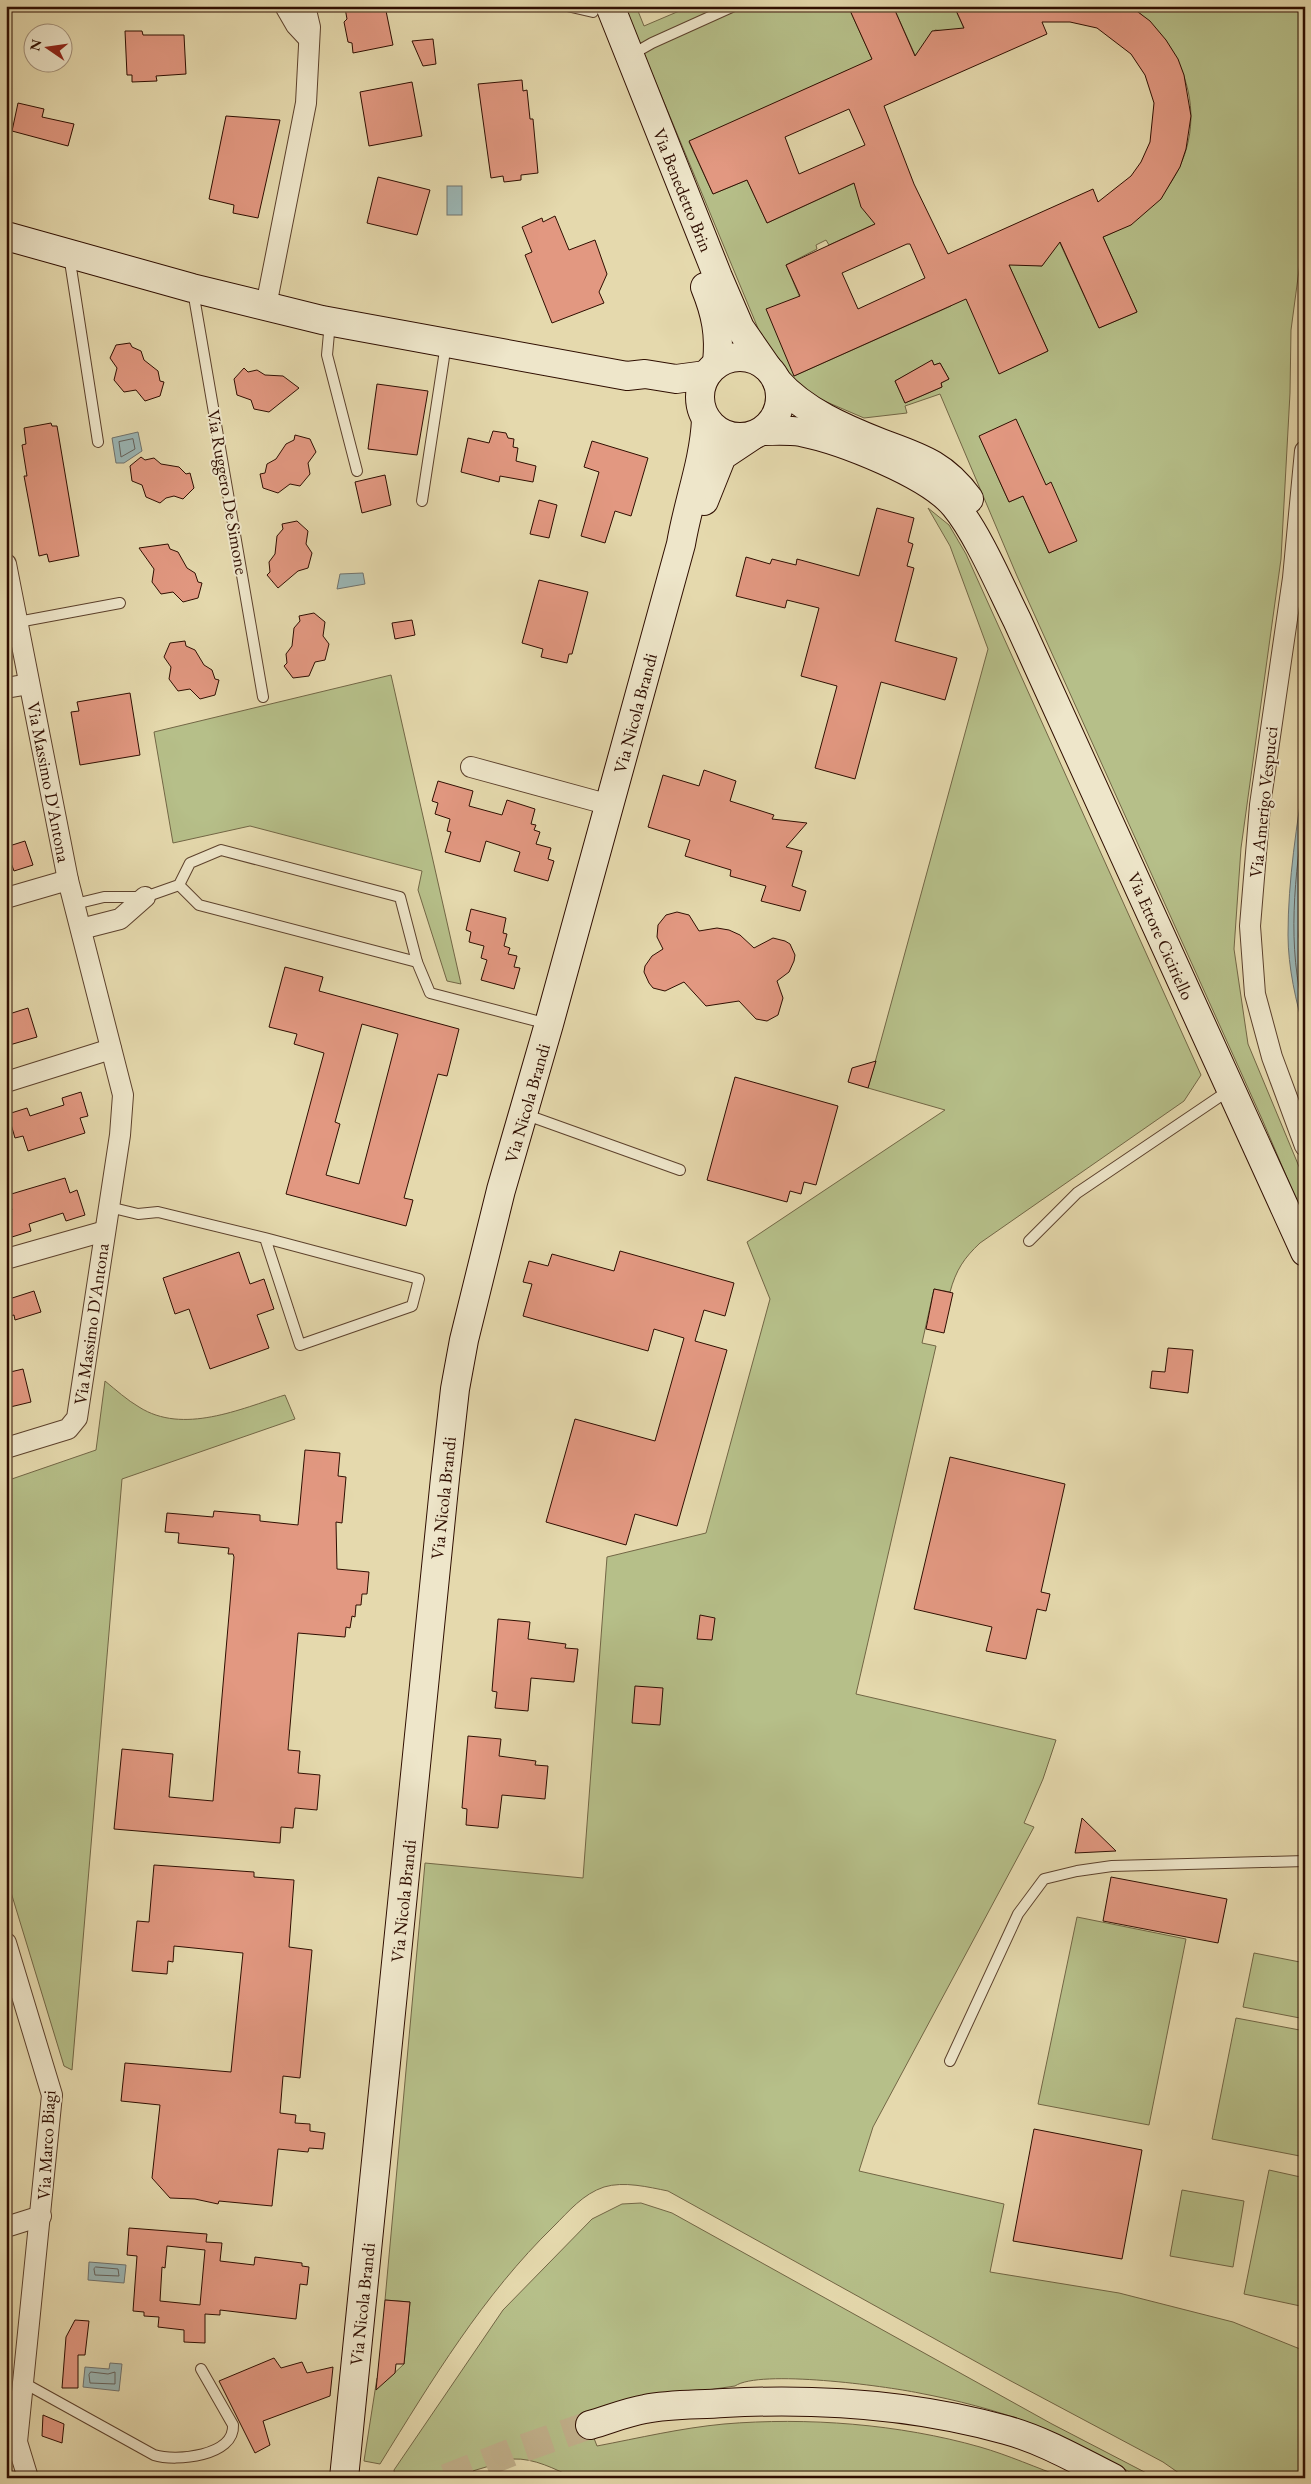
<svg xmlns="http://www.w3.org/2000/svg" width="1311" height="2484" font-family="'EB Garamond',serif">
<rect width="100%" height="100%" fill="#e5d9ad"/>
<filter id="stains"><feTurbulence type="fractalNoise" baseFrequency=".004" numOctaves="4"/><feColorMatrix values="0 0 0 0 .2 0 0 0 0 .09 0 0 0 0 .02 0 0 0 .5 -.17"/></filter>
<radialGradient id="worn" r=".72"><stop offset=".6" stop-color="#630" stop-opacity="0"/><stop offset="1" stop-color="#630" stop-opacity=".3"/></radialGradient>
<!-- green -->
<g fill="#b6bf89" stroke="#726645" fill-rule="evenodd">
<path d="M624,6h12l8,20 47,-20h157l31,68 -33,-3 -157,71 24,52 34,-14 20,43 94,-43c-2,26 -2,26 18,42l-50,23 -3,-5 -10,5 1,4 -31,16 18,42 -10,69 157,-70 -3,-43 63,105 37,-17 -40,-88 34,3 17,-25 40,87 38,-16 -34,-75c81,-33 116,-122 62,-196 -11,-14 -20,-25 -35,-35h175v219l-14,105 -1,63 -9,166 -40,289 -7,101 14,95 57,137v39l-43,-101 -245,-543 -77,-182 -35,12 2,7 -43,5 -63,-27 -39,-53zM932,361l2,4 6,-2 9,16 -8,4 1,4 -37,16 -10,-22zM982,442l64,43 4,-2 26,58 -27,12 -26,-57 -14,6z"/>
<polygon points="893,6 954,6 966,33 935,30 928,37 930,49 915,55"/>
<path d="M928,508l21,17 17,29 235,521 -17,26 -204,142c-16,15 -24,27 -30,49l-16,-3 -12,54 14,3 -80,348 200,46 -13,39 -19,44 10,4 -161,300 -14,44 145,33 -14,68 129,21 114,29 72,29v127h-119l-23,-16 -154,-82 -341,-189c-20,-4 -44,-10 -64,-4 -21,7 -35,24 -50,39 -71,69 -122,154 -174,238l-16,-3 13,-83 11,1 16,-15 6,-62 -25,-2 40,-437 158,15 24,-321 99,-24 64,-234 -23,-57 198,-132 -77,-22 120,-439 -38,-103z"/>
<polygon points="391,675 461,984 447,981 418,890 422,871 250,826 173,843 154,732"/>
<path d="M105,1381c11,9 22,19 34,26 44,28 101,2 146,-12l10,24 -173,60 -50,591 -8,-4 -58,-190v-395l90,-31z"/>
<polygon points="1077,1917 1186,1939 1149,2125 1038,2104"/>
<polygon points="1254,1953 1305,1963 1305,2019 1243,2007"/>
<polygon points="1236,2018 1305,2031 1305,2157 1212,2139"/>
<polygon points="1269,2170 1305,2178 1305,2307 1244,2294"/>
<polygon points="1182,2190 1244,2201 1233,2267 1170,2256"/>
<path d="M641,2203l31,10 380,211 104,54h-15c-36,-19 -72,-39 -109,-54 -36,-14 -76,-24 -113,-31 -34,-7 -159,-24 -184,-7l-83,12 -67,17 12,31c42,-8 84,-18 127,-22 83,-7 175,0 256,23 28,8 57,21 85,31h-491c-19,-9 -40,-20 -61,-19l-64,19h-5l-2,-4 -12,4h-35l-1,-8 109,-160 89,-91 30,-15z"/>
</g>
<!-- water -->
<g fill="#9bb7b6" stroke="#70736e">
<rect x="447" y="186" width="15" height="29"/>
<polygon points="138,432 142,451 124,463 116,463 112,438"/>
<polygon points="363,573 365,584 337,589 340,574"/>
<path d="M1305,771v262c-9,-31 -17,-66 -17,-98 0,-56 9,-110 17,-164z"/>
<polygon points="89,2262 126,2265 124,2283 88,2280"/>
<polygon points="110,2363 122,2364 119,2391 83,2387 85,2367 109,2369"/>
</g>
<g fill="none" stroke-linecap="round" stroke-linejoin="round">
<!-- shore -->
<g stroke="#65625c" stroke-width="1">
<polygon points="133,439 135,449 121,457 119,442"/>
<path d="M1305,807c-10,68 -19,139 0,207"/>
<polyline points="1305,852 1299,936 1305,975"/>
<polygon points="96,2267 118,2269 119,2276 95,2275 94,2269"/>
<polygon points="91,2372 108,2374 115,2372 115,2384 90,2383 89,2375"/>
</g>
</g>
<!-- building -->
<g fill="#e29881" stroke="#2f0e01" fill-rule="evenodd">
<polygon points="354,6 385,6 393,45 353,53 352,43 348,42 344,22 347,19 345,8"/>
<path d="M848,6h45l22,50 17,-25 32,-3 -10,-22h176l20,15 16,19 12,19 6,16 7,41 -5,33 -6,18 -19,32 -30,26 -28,12 34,75 -38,16 -39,-86 -18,24 -33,-1 39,86 -49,23 -33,-75 -172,77 -28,-67 34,-13 -14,-31 89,-41 -14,-17 -7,-24 -87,40 -20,-43 -34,14 -24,-53 183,-82zM1042,22h28l27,6 34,26 14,21 9,28 -4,39 -9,20 -10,14 -33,26 -5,-13 -145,65 -34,-70 -30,-78 163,-72zM849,109l16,36 -66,29 -14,-37zM907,244h3l15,34 -67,31 -16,-36z"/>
<polygon points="125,31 142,31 143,35 184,35 186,74 156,76 157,81 132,82 132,75 127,75"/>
<polygon points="433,39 436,64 423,66 412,41"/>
<polygon points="522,80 523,91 527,90 530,119 533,119 538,173 521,175 521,180 504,182 503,176 491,178 478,84"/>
<polygon points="412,82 422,136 369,146 360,92"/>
<polygon points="18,103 44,109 42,117 74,124 68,146 12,131"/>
<polygon points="226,116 280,120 258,218 233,213 234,205 209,199"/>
<polygon points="378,177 430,190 417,235 367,223"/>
<polygon points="555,216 569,250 595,240 607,274 599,292 604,303 552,323 525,255 532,252 522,227 542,218 543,222"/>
<polygon points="130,343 132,347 141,351 144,360 158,371 160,381 164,382 160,396 145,401 136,390 124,392 114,380 117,368 110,358 116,345"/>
<polygon points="932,360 934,365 940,363 949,379 941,383 942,387 905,403 895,381"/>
<polygon points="244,368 248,372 257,370 265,375 283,376 299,388 269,412 254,409 251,400 237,395 234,379"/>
<polygon points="377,384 428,391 417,455 368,449"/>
<polygon points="1016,419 1046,485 1051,482 1077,541 1049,553 1023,496 1009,502 979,436"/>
<polygon points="51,423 52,426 57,426 79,556 49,562 47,554 39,556 24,476 27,476 22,445 26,444 24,428"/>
<polygon points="493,431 506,433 508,438 514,439 513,447 518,448 516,461 536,466 533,482 500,476 499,482 461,472 468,438 489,443"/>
<polygon points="295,435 310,439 316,452 308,463 310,474 300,486 290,484 278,493 263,488 260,474 265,473 267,464 276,459 286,444 294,440"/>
<polygon points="592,441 648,458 631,516 615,511 605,543 581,536 599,472 584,467"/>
<polygon points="141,457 145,460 154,458 161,464 179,467 186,474 190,473 194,488 183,499 174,496 166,498 160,503 146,497 142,485 132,481 130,466"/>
<polygon points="385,475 391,505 362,513 355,482"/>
<polygon points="539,500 557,505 549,538 530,534"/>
<polygon points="877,508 914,518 908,542 913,544 907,566 914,568 895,641 957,658 945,700 881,682 855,779 815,768 837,686 801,676 819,608 787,600 785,608 736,596 746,557 770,564 772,559 796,565 797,559 859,576"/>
<polygon points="297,521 308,531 306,544 312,553 308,568 298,571 278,588 267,575 270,572 269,562 275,554 277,536 283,529 282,524"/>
<polygon points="168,544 170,549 178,552 187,568 195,573 198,582 202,583 198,598 183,602 173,592 161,594 152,582 154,569 139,548"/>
<polygon points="539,580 588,592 572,654 569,654 567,663 541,657 543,649 522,643"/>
<polygon points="314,613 325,622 323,636 329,644 325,660 315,662 309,676 293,678 284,666 287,663 286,654 292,646 294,628 300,621 299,616"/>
<polygon points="412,620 415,635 395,639 392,623"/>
<polygon points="185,641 186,646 195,650 204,665 212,670 215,679 219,680 215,695 200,699 190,689 178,691 169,679 171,667 164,657 170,643"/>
<polygon points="130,693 140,755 80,765 71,712 79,711 77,702"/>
<polygon points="704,770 736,781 730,801 774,815 772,819 807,823 786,847 802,851 792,886 806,891 800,911 761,901 766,886 730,876 731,870 685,856 690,840 648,827 663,775 699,786"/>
<polygon points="438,781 473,791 469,806 502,815 507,800 535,809 531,824 536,825 534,830 540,832 536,844 551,848 548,859 554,861 548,881 514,871 520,852 486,841 480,862 445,852 451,832 447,831 450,819 435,814 438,803 432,801"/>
<polygon points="25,841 33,865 14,871 11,863 6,865 6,847"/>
<polygon points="471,909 506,918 503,933 507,934 504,946 510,948 508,954 517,956 514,967 520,968 514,989 481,980 487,960 481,958 484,946 469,942 471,932 466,930"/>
<polygon points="677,912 689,915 699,931 717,928 729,930 740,935 754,948 773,938 785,941 790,944 795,955 794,961 789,972 777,981 783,998 778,1015 767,1021 756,1019 739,1001 706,1006 684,982 665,991 653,988 649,983 644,972 645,966 652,956 663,949 657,937 658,925 666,915"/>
<path d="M285,967l38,10 -4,14 140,38 -12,47 -9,-2 -34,124 9,2 -7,26 -120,-32 38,-141 -30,-9 3,-10 -28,-7zM362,1024l36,10 -39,150 -33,-9 14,-51 -5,-2z"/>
<polygon points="28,1008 37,1037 6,1046 6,1015"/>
<polygon points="876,1061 868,1088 848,1082 852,1068"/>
<polygon points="735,1077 838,1106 816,1185 804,1182 801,1194 790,1191 787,1202 707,1180"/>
<polygon points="81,1092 88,1116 80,1118 85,1133 28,1151 23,1136 15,1138 8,1114 27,1108 30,1116 64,1105 62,1098"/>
<polygon points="65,1178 70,1193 77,1190 85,1215 66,1221 63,1213 29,1224 31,1231 12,1237 6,1218 6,1212 12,1210 8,1195"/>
<polygon points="620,1251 734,1283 725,1316 704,1310 695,1341 727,1350 677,1526 635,1514 626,1545 546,1522 575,1419 655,1441 684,1338 654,1329 648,1351 523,1316 532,1284 523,1282 529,1261 548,1266 552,1254 614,1271"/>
<polygon points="239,1252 250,1284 264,1279 274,1309 257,1315 269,1348 210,1369 189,1309 175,1314 163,1278"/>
<polygon points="934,1289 953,1293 944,1333 926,1329"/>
<polygon points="34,1291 41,1312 15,1320 14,1315 10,1316 6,1300"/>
<polygon points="1168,1348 1193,1350 1188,1393 1150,1388 1152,1371 1165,1372"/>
<polygon points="23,1369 31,1402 6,1408 6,1373"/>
<polygon points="305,1450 340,1453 338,1476 346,1477 342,1523 336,1522 337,1569 369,1572 367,1594 362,1594 361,1605 356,1605 355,1617 352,1616 350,1628 346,1627 345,1637 298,1633 288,1750 300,1751 298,1773 320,1775 317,1810 295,1808 293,1828 281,1827 280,1843 114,1829 122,1749 173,1754 169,1797 213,1801 234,1557 233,1554 228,1554 229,1548 178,1543 179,1533 165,1532 167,1513 213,1517 214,1511 260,1515 260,1521 298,1525"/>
<polygon points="950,1457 1065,1484 1041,1592 1050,1594 1046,1611 1037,1609 1026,1659 986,1651 992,1627 914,1609"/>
<polygon points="700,1615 715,1618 712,1640 697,1639"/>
<polygon points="498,1619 530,1622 528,1639 566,1644 565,1648 578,1649 574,1682 531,1678 528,1711 495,1708 497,1692 492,1691"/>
<polygon points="635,1686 663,1688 660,1725 632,1723"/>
<polygon points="468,1736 501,1739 499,1756 536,1761 535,1765 548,1766 545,1799 502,1795 498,1828 466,1825 467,1809 462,1808"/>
<polygon points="1082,1818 1116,1851 1075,1853"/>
<polygon points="154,1865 254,1872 254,1877 294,1880 289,1947 312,1950 300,2078 283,2076 280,2113 296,2115 295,2123 310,2124 310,2131 325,2133 323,2149 309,2148 308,2152 278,2149 272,2206 219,2201 218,2204 195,2199 170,2198 152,2178 160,2105 121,2101 125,2063 231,2072 243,1953 174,1946 173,1962 168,1961 167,1974 132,1971 137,1921 149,1922"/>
<polygon points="1111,1877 1227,1899 1218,1943 1103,1921"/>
<polygon points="1034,2129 1142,2150 1122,2259 1013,2241"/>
<path d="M129,2228l78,6 -1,8 16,1 -2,18 34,4 1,-8 47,6v3l7,1 -2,18 -7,-1 -4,35 -76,-9v5l-15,-1v29l-21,-1v-12l-26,-3 1,-10 -15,-1v-4l-11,-1 4,-55 -10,-1zM167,2246l38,4 -5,55 -40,-4 2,-34 3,1z"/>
<polygon points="385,2300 410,2302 404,2364 396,2364 395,2373 376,2390"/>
<polygon points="75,2320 89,2321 85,2355 78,2355 78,2388 62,2388 66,2337"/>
<polygon points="274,2358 281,2368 302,2362 307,2373 333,2367 330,2396 263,2421 270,2445 255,2453 219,2381"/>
<polygon points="43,2415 64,2424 62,2443 42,2436"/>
</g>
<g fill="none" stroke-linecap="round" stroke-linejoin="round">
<!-- secondary-tunnel -->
<polyline stroke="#c1b08b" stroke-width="28" stroke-dasharray="28 14" stroke-linecap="butt" points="446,2478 515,2451 590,2425"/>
<!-- lane casing -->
<g stroke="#5c412c" stroke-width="12">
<g id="lane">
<polyline points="567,6 593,12"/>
<polyline points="631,55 652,43 734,6"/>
<polyline points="69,255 98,442"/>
<polyline points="193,291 263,697"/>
<polyline points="330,322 327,355 357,471"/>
<polyline points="422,501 446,344"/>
<polyline points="18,622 120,603"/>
<polyline points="179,885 199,905 417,962"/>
<polyline points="75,904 104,897 145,897 179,885 190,863 221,850 400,897 417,962 430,993 548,1024"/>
<polyline points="524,1114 680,1170"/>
<polyline points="109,1207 138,1214 158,1212 265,1238 300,1345 412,1306 419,1279 265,1238"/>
<polyline points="1029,1241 1077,1193 1231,1089"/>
<polyline points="950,2061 1018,1914 1044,1879 1077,1871 1112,1866 1305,1861"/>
<path d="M24,2383l130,72c22,7 81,1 79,-30l-32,-56"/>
</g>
</g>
<!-- street casing -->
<g stroke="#5c412c" stroke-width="22">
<g id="street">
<polyline points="285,6 296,25 309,39"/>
<polyline points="266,306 306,103 310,27 305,6"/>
<polyline points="1305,451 1293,578 1260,805 1250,926 1255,994 1272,1057 1305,1146"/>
<polyline points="6,564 68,880 123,1095 120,1135 77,1418 68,1429 6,1448"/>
<polyline points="6,688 29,684"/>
<polyline points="471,767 610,805"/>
<polyline points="6,898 68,880"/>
<polyline points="81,929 120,919 145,897"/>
<polyline points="6,1082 111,1049"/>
<polyline points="6,1259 105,1231"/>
<polyline points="6,1943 52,2095 17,2442 28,2478"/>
<polyline points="6,2227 41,2216"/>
</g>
</g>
<!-- secondary casing -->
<g stroke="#2f0e01" stroke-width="30">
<g id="secondary">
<polyline points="610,6 718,277 740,328 767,367"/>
<polyline points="6,236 192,288 322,320 627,376 645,374 676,379 706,375"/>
<path d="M705,287c11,27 15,48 12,76"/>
<circle cx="740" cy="397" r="40"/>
<path d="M777,381c26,30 68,48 104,62 38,14 63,21 88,56"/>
<path d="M763,431c12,0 25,-1 38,1 40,8 128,42 154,74 23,28 45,80 62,114l288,632"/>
<polyline points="704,501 722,456 752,436"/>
<path d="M590,2425c18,-5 37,-13 55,-16 26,-5 53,-4 79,-6 96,-5 189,1 282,27 37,10 73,31 107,48"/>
<path d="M344,2478l101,-1000 10,-89 9,-49 37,-150 48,-166 132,-480c7,-42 23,-82 25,-124"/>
</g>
</g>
<!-- lane -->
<use href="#lane" stroke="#eee6ca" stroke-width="10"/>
<!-- street -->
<use href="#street" stroke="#eee6ca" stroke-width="20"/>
<!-- secondary -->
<use href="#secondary" stroke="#eee6ca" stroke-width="28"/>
</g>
<g text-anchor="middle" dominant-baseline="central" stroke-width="4" stroke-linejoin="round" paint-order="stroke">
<!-- street labels -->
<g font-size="18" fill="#2f0e01" stroke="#eee6ca">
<text transform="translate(683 190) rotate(68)">Via Benedetto Brin</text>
<text transform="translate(228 492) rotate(80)">Via Ruggero De Simone</text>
<text transform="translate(635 713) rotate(-75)">Via Nicola Brandi</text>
<text transform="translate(49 782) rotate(79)">Via Massimo D'Antona</text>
<text transform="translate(1263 802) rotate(-84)">Via Amerigo Vespucci</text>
<text transform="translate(1161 936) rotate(66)">Via Ettore Ciciriello</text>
<text transform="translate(527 1103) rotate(-74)">Via Nicola Brandi</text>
<text transform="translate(91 1324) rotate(-82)">Via Massimo D'Antona</text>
<text transform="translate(443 1498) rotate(-84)">Via Nicola Brandi</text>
<text transform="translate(403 1901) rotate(-84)">Via Nicola Brandi</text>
<text transform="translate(46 2145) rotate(-87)">Via Marco Biagi</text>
<text transform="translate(362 2304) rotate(-84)">Via Nicola Brandi</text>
</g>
</g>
<!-- margin -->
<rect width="1311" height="2484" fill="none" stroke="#e5d9ad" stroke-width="25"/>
<rect x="8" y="8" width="1296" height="2469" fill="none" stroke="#2f0e01" stroke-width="2.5"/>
<rect x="12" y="12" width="1286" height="2459" fill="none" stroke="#2f0e01"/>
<!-- north arrow -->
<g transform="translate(48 48) rotate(283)"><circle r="24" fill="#eee6ca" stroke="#a2907a"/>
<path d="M0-4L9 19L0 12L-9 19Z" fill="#8f2418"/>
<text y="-8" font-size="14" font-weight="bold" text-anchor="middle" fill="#2f0e01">N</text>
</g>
<rect width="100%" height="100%" filter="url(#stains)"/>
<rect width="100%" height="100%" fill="url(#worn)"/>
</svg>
